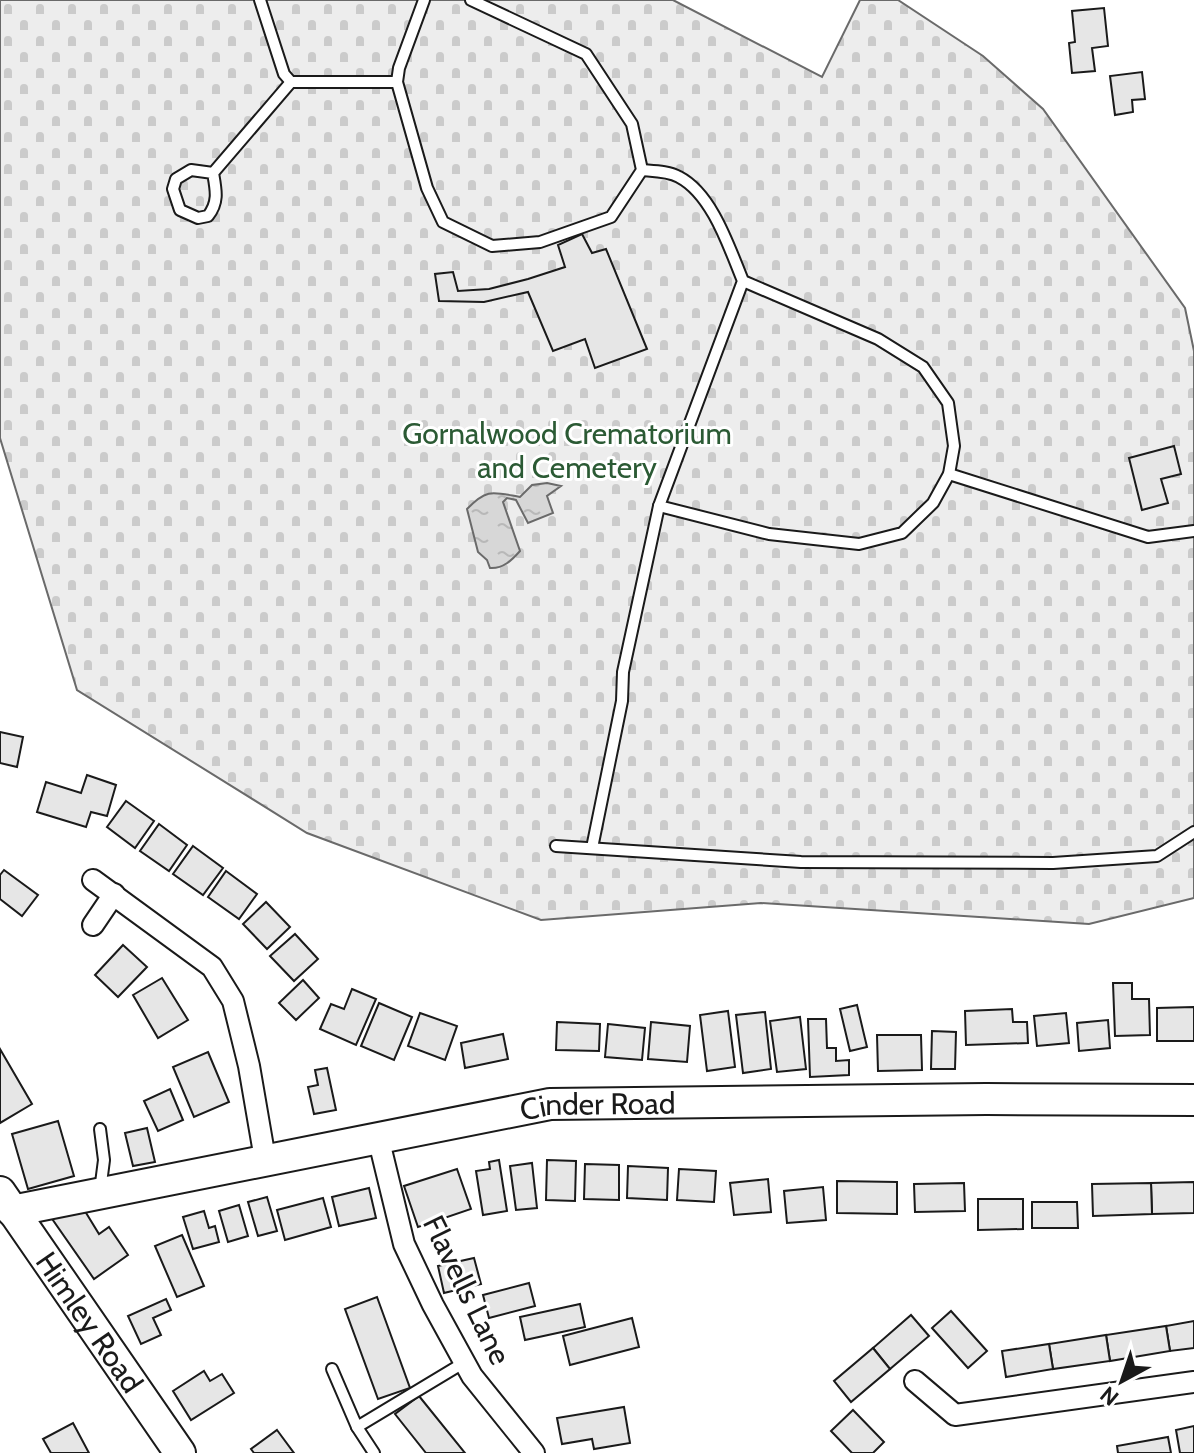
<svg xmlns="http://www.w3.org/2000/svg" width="1194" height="1453" font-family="Cabin,sans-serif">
<defs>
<pattern id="cemetery-stones" width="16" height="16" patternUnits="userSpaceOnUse" patternTransform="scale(2)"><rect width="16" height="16" fill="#ededed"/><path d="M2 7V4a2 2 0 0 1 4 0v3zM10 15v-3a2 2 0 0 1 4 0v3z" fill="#cbcbcb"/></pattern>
<pattern id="water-ripples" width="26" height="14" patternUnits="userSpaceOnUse" patternTransform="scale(2)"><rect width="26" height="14" fill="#d7d7d7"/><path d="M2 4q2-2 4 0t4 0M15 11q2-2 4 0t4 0" fill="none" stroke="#b8b8b8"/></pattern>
</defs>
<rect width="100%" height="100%" fill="#fff"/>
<!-- cemetery -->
<polygon fill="url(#cemetery-stones)" stroke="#6a6a6a" stroke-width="2" points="0,0 673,0 822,77 860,0 898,0 983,56 1043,109 1185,308 1194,351 1194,898 1089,924 761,903 541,920 307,833 77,690 0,438"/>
<!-- water -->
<path fill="url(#water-ripples)" stroke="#6a6a6a" stroke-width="2" d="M547,483l14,3 -14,10 6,17 -25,10 -12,-23 -9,-2 -4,4 17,49c-8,9 -17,18 -30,17l-3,-8 -9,-8 -11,-43c20,-21 26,-17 53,-12l12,-12z"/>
<!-- building -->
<g fill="#e6e6e6" stroke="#1a1a1a" stroke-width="2">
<polygon points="1104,8 1108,46 1092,48 1095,71 1072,73 1069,43 1075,42 1072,11"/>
<polygon points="1142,72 1145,99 1132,100 1133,112 1115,115 1110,76"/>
<polygon points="582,234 592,253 606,249 647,349 595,368 585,339 553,351 528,292 484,302 439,301 435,274 453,272 458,291 489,289 528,279 565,267 558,245"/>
<polygon points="1174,446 1181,474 1161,479 1168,503 1142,510 1129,458"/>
<polygon points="0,732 23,737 17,767 0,763"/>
<polygon points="87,775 116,785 107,816 91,812 86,827 37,812 46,782 81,793"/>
<polygon points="126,801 154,821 135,848 107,827"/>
<polygon points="159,824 187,845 169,871 140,851"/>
<polygon points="193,846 223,868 203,895 173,874"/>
<polygon points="4,870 38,895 22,916 0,899 0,875"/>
<polygon points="226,871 257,894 239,919 208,897"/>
<polygon points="266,902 290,927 267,949 243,924"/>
<polygon points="295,934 318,959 294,981 270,956"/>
<polygon points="123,945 147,967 118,997 95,975"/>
<polygon points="162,978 188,1020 158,1038 133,995"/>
<polygon points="303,980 319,998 296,1020 279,1003"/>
<polygon points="1113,983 1132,983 1132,999 1149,999 1150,1035 1115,1036"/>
<polygon points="352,989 376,999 356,1045 320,1029 331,1004 344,1009"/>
<polygon points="379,1003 412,1017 394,1060 361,1046"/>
<polygon points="857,1005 867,1047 850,1051 840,1009"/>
<polygon points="1194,1007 1194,1041 1157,1041 1157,1008"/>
<polygon points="1012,1009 1013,1022 1027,1022 1028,1043 966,1045 965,1011"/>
<polygon points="728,1011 735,1067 707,1071 700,1015"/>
<polygon points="765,1012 771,1069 743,1073 736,1015"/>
<polygon points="420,1013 457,1026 445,1060 408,1046"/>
<polygon points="1066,1013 1069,1043 1037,1046 1034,1016"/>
<polygon points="800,1017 806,1069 777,1072 770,1021"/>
<polygon points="808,1019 826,1019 827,1048 836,1048 836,1061 849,1060 849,1075 810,1077"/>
<polygon points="1108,1020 1110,1048 1079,1051 1077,1023"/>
<polygon points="557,1022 600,1024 599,1051 556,1050"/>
<polygon points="651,1022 690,1026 687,1062 648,1059"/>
<polygon points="608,1024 645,1028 642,1060 605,1057"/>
<polygon points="932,1031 956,1032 955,1069 931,1069"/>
<polygon points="503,1034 508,1059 465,1068 461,1043"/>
<polygon points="877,1035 921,1035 922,1070 878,1071"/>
<polygon points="0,1049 32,1104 0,1123"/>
<polygon points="208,1052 229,1102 194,1117 173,1067"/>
<polygon points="327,1068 336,1110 314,1114 308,1087 318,1085 315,1070"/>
<polygon points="170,1089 183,1120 158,1131 144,1101"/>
<polygon points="58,1121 74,1176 28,1189 12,1134"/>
<polygon points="147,1128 155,1162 133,1166 125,1133"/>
<polygon points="499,1160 507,1211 483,1215 476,1171 490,1169 489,1162"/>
<polygon points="547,1160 576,1161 575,1201 546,1200"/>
<polygon points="532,1163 537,1208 516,1210 510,1166"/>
<polygon points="585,1164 619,1165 619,1200 584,1199"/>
<polygon points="628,1166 668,1168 667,1200 627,1198"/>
<polygon points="457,1169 471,1209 418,1227 404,1186"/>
<polygon points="679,1169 716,1171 714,1202 677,1200"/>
<polygon points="768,1179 771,1212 734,1215 730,1183"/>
<polygon points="837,1181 897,1182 897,1214 837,1213"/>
<polygon points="1194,1182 1194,1213 1152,1214 1151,1183"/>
<polygon points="964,1183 965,1211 915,1212 914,1184"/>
<polygon points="1151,1183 1152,1214 1093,1216 1092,1184"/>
<polygon points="823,1187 826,1220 787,1223 784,1191"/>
<polygon points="369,1188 376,1218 339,1226 332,1197"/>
<polygon points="267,1197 277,1231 258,1236 248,1202"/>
<polygon points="323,1198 331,1227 285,1240 277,1210"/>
<polygon points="978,1199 1023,1199 1023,1229 978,1230"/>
<polygon points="1032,1202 1077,1202 1078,1228 1032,1228"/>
<polygon points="80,1203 99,1234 109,1227 128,1255 94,1279 48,1213"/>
<polygon points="239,1205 248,1236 228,1242 219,1211"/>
<polygon points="204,1211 209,1228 215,1226 219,1242 193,1249 183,1217"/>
<polygon points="182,1235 204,1286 177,1297 155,1246"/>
<polygon points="474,1258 481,1284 444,1293 438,1266"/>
<polygon points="529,1283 535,1306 489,1318 483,1295"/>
<polygon points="377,1297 410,1388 378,1399 345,1309"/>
<polygon points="166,1299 171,1310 153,1318 161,1335 141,1344 128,1316"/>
<polygon points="580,1304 585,1327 525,1340 520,1317"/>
<polygon points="951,1311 987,1351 968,1368 932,1328"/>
<polygon points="911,1315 929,1336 890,1369 873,1348"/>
<polygon points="632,1318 639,1347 570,1365 563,1336"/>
<polygon points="1194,1321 1194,1348 1170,1351 1166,1326"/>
<polygon points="1166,1326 1170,1351 1110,1361 1106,1335"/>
<polygon points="1106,1335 1110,1361 1053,1369 1049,1344"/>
<polygon points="1049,1344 1053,1369 1006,1377 1002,1351"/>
<polygon points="873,1348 890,1369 851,1402 834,1381"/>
<polygon points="204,1371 210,1381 222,1374 234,1393 191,1420 173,1391"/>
<polygon points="419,1396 465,1453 426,1453 395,1414"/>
<polygon points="624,1407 630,1443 594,1449 592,1439 562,1444 557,1418"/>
<polygon points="853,1410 884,1442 873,1453 852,1453 831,1431"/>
<polygon points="73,1423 89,1453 51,1453 43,1439"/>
<polygon points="1194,1426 1194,1453 1180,1453 1176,1430"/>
<polygon points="277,1430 294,1453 254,1453 251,1449"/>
<polygon points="1168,1437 1171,1453 1118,1453 1117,1446"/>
</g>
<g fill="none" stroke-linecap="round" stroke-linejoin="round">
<!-- service casing -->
<g stroke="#1a1a1a" stroke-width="14">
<g id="service">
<polyline points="260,0 284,74 291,82"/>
<polyline points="424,0 399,68 397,82 427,188 443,222 492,246 540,242 611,217 642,170 632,124 586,54 471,0"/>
<path d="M642,170c12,1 27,1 37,7 33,17 50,70 64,104l135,58 45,28 25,36 6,43 -5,28 -16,29 -31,30 -43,11 -90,-10 -110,-28 84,-225"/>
<path d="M213,173l-22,-3 -15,9 -3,10 7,21 18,8 10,-2c11,-14 8,-26 5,-43l78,-91h106"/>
<polyline points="949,474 1148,537 1194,531"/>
<polyline points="556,846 801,862 1053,863 1157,856 1194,832"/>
<polyline points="592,848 622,701 623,672 659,506"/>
<polyline points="100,1129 104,1160 100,1191"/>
<polyline points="332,1369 357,1427 465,1362"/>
<polyline points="357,1427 374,1453"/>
</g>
</g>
<!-- minor casing -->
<g stroke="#1a1a1a" stroke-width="24">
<g id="minor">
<polyline points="93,880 212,967 233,1001 249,1066 265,1159"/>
<polyline points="93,925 114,894"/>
<polyline points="378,1137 404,1244 433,1305 472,1376 534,1453"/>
<polyline points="915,1381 955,1415 1194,1382"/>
</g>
</g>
<!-- secondary casing -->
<g stroke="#1a1a1a" stroke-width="34">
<g id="secondary">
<path id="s1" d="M0,1192l180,261"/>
<path id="s2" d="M12,1211l538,-107 436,-5 208,1"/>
</g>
</g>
<!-- service -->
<use href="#service" stroke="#fff" stroke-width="10"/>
<!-- minor -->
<use href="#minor" stroke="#fff" stroke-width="20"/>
<!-- secondary -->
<use href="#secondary" stroke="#fff" stroke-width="30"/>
</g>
<g text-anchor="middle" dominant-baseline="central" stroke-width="6" stroke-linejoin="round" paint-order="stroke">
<!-- park labels -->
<g font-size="30" fill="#2b5a34" stroke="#fff">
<text x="567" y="433">Gornalwood Crematorium<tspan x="567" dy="34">and Cemetery</tspan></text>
</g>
<!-- street labels -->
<g font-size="30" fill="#1a1a1a" stroke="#fff">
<text stroke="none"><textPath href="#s2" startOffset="596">Cinder Road</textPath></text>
<text transform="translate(467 1290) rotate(64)">Flavells Lane</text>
<text stroke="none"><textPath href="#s1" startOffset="158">Himley Road</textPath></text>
</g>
</g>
<!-- north arrow -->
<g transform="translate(1122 1381) rotate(220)" stroke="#ffffff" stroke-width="6" paint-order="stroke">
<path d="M0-6L14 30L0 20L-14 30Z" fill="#1a1a1a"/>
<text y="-12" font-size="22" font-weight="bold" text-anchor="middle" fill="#1a1a1a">N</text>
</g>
</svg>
